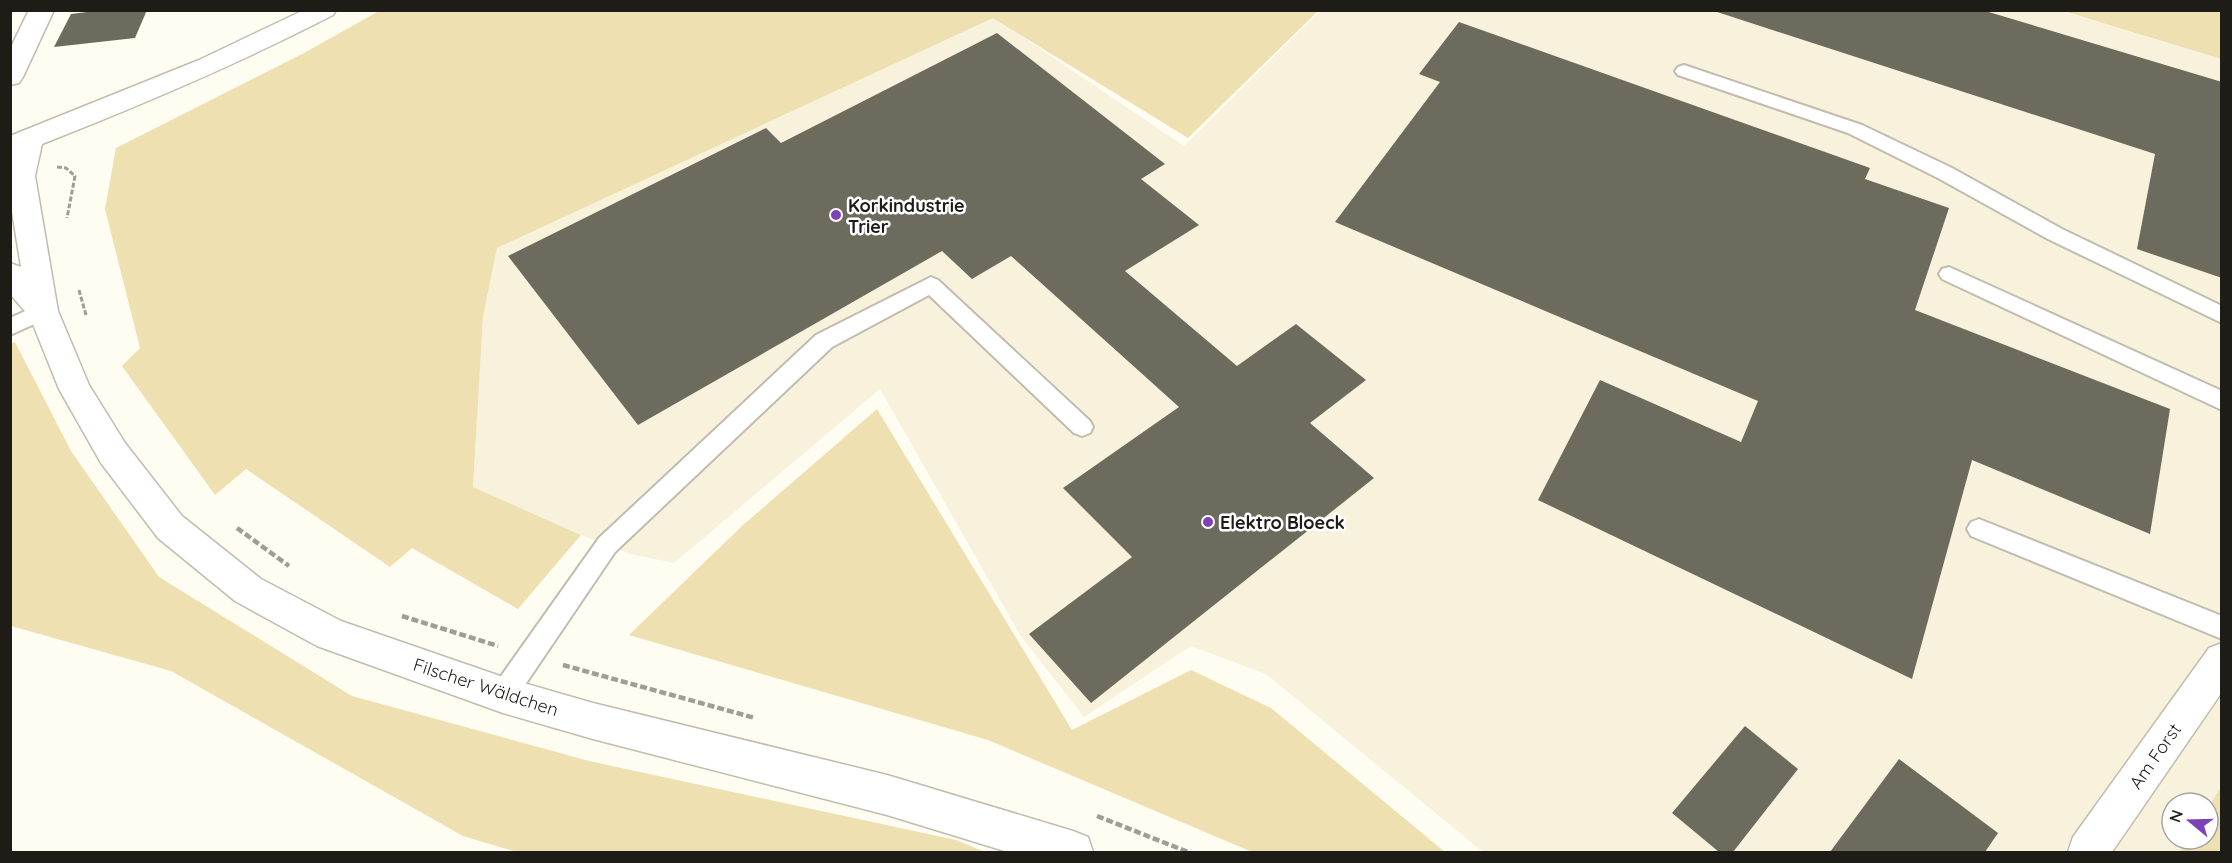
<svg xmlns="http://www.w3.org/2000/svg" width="2232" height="863" font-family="Quicksand,sans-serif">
<rect width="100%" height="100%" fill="#fffcf1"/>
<!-- built -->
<path fill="#f8f2dd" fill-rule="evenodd" d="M1320,11h741l160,48v793h-738l-217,-178 -75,-28 -107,71 -64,-82 -140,-246 -206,174 -44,-9 -49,-19 -108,-48 10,-170 14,-69 496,-231 191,129zM2172,803h36v36h-36z"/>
<!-- green -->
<g fill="#eee0b1">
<polygon points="379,11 379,10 1318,11 1188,138 993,18 497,248 483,317 473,487 581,535 518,609 412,548 390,567 246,469 215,495 122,366 140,348 105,209 116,148 302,54"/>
<polygon points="2063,11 2221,11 2221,59"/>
<polygon points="15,342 71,451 159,577 352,696 589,761 956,840 985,852 517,852 463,836 171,671 11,626 10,344"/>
<polygon points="877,409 1072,730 1191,670 1271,708 1445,852 1252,852 988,740 629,635 742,526"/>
<polygon points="2221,787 2221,852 2180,852 2188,839 2208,839 2208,808"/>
</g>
<!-- building -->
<g fill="#6d6a5e">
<polygon points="103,10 147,10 135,38 54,47 71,14"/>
<polygon points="1711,10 1982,10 2222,82 2222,278 2137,249 2155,154"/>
<polygon points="1459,22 1870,168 1865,179 1949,208 1915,310 2170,409 2150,534 1972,460 1912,679 1538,500 1600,380 1741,442 1758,401 1335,222 1440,82 1419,74"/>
<polygon points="997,33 1165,164 1141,179 1199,225 1125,271 1237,366 1296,324 1366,380 1310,423 1374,478 1091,703 1029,634 1132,557 1063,488 1179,407 1011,256 972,279 942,251 638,425 508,256 766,128 781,143"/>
<polygon points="1745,726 1798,769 1733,852 1719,852 1672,813"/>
<polygon points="1899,759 1998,833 1985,852 1830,852"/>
</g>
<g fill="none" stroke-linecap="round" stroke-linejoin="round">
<!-- lane casing -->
<g stroke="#c0bcaf" stroke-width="4">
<g id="lane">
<polygon points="1684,65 1862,125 1952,168 2062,229 2222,306 2222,323 2048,239 1938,178 1848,133 1678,75 1675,71 1678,67"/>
<polygon points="1949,267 2222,391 2222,410 1942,279 1939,274 1942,269"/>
<polygon points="931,277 938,280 1090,421 1093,427 1090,433 1082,436 1074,433 929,295 832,347 615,552 512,704 503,707 494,704 490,695 494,686 599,538 816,335"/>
<polygon points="43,303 50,305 53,311 50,317 10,335 10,318"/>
<polygon points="1979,519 2222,616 2222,639 1971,536 1967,529 1971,522"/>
</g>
</g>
<!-- street casing -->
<g stroke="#c0bcaf" stroke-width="3">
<g id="street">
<polygon points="29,10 54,10 23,77 19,83 10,85 10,49"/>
<polygon points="2222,643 2222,692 2112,852 2068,852 2073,837 2209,648"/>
</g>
</g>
<!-- secondary casing -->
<g stroke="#c0bcaf" stroke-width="3">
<path id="secondary" d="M304,10h32l-3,5c-95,49 -192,90 -291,129l-7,32 23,135 31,74 36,58 57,73 79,63 80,42 162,56 90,26 294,72 186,56 15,6 5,15h-85l-121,-37 -294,-76 -90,-26 -186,-67 -82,-45 -77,-63 -57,-75 -42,-74 -29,-72 -20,-23v-31l11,4 -11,-68v-63l189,-76z"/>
</g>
<!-- path-far1 -->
<g stroke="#a09d95" stroke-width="3" stroke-dasharray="5 2" stroke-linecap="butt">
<polyline points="57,167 66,168 75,176 67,218"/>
<polyline points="79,290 86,315"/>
</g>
<!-- path -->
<g stroke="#a09d95" stroke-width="4.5" stroke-dasharray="7 3" stroke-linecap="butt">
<polyline points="237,528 289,566"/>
<polyline points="402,616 498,646"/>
<polyline points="563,665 755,718"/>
<polyline points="1097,816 1188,852"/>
</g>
<!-- lane -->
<use href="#lane" fill="#fff" fill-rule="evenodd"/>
<!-- street -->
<use href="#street" fill="#fff" fill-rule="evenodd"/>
<!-- secondary -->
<use href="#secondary" fill="#fff" fill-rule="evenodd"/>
</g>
<!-- markers -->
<g fill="#7c42b8" stroke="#fff" stroke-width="2">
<circle cx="836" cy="215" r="6"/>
<circle cx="1208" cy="522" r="6"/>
</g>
<g text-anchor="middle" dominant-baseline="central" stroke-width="5" stroke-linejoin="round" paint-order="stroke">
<!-- poi labels -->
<g font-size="18" font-weight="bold" fill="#1e1c17" stroke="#fff" text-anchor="start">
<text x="848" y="205">Korkindustrie<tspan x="848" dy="21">Trier</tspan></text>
<text x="1220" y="522">Elektro Bloeck</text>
</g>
<!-- street labels -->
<g font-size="18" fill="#1e1c17" stroke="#fff">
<text transform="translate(486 687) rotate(18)">Filscher Wäldchen</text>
<text transform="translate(2155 756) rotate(-55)">Am Forst</text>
</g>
</g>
<!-- border -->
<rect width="2232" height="863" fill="none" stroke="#1e1c17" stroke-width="24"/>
<!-- north arrow -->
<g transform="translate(2190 821) rotate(289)"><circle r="28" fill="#ffffff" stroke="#a5a4a2" stroke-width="1.5"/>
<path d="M0-4.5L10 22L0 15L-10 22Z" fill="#7c42b8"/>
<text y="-9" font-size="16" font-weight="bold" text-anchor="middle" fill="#1e1c17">N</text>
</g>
</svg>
